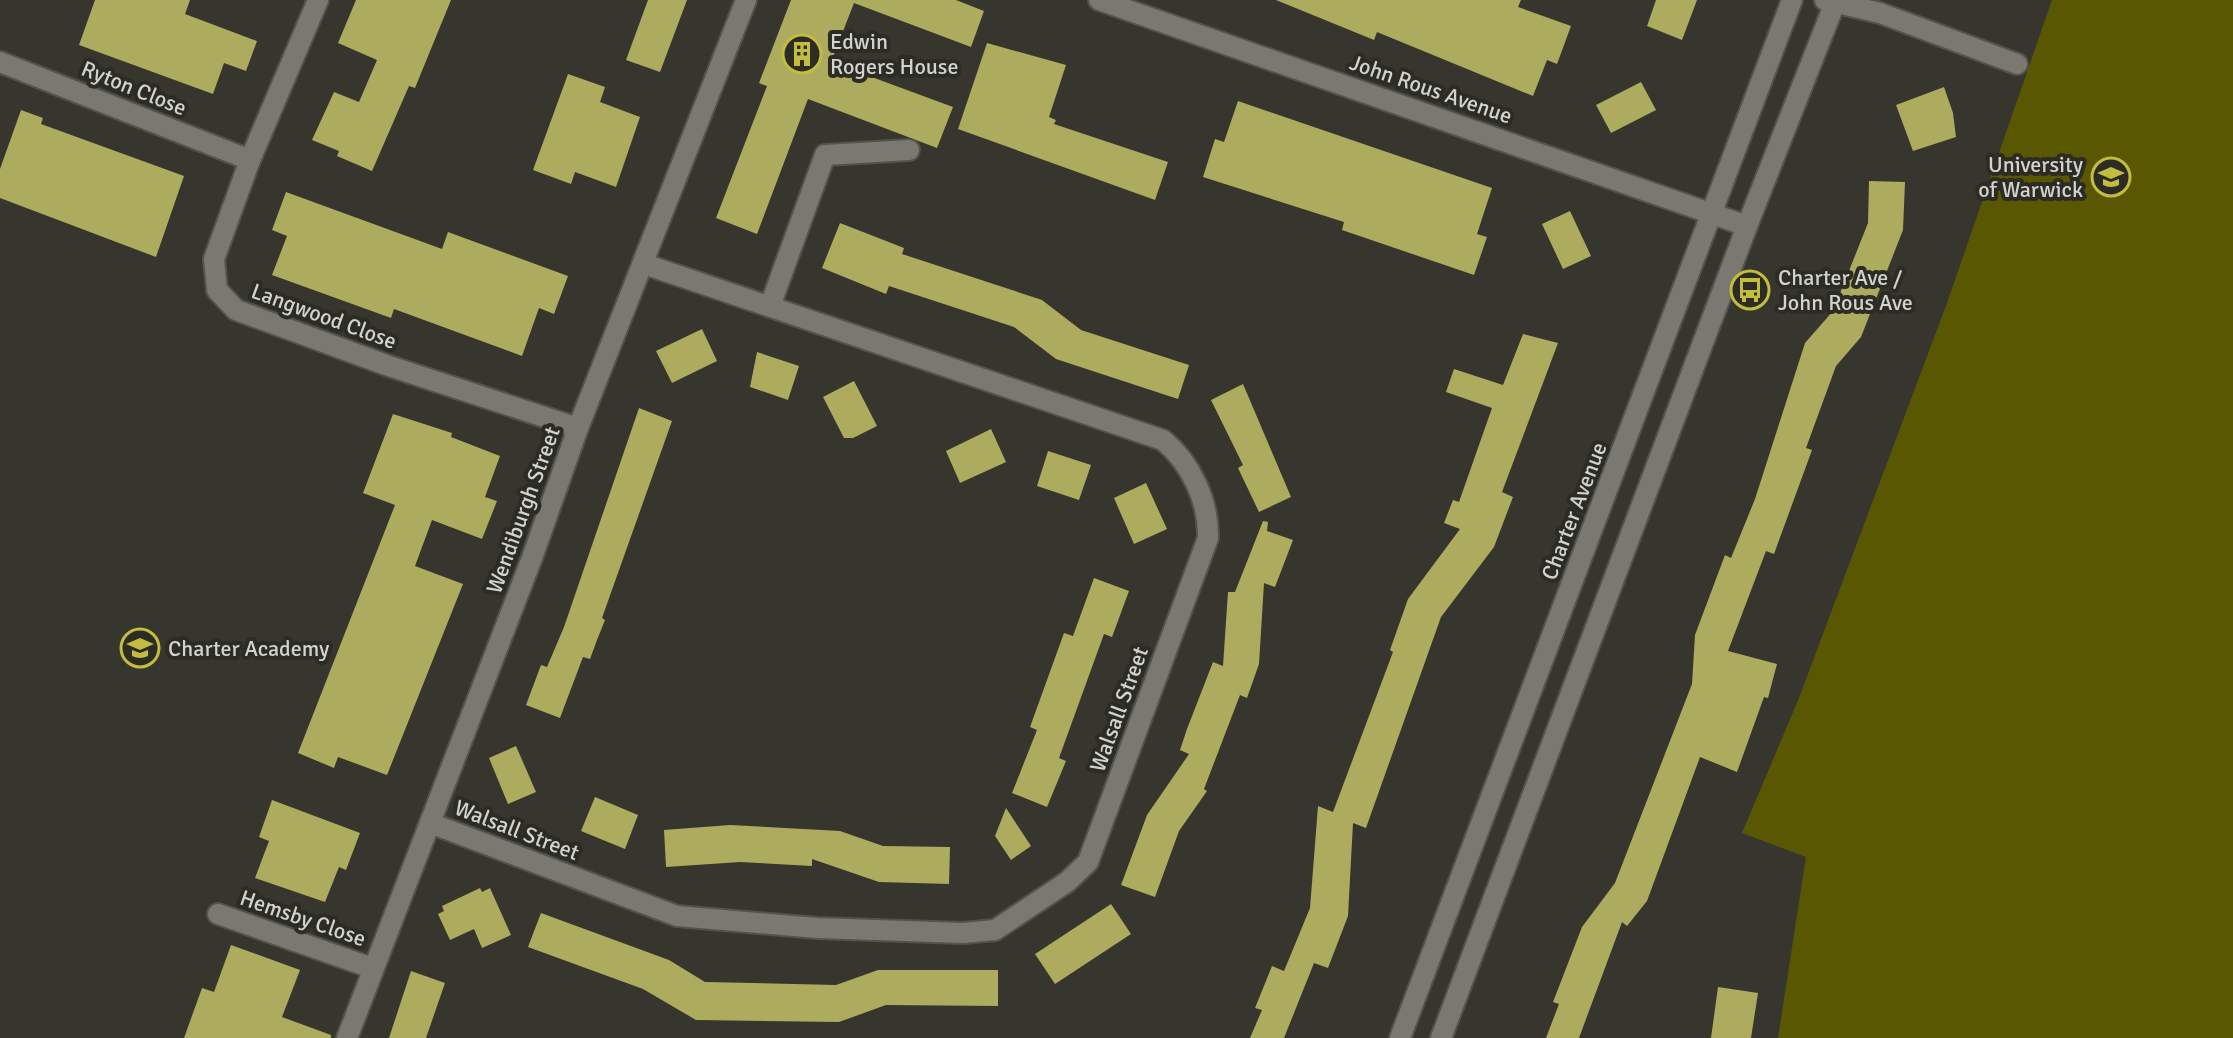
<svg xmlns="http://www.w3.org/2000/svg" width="2233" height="1038" font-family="Signika,sans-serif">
<rect width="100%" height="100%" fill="#36362f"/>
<!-- green -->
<polygon fill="#5a5703" points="2052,0 2233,0 2233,1038 1778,1038 1806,857 1742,833 1799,698 1947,303"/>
<!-- building -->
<g fill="#adab5d">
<polygon points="95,0 190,0 185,14 257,41 246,71 224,63 213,94 79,45"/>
<polygon points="356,0 451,0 415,88 409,86 372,171 337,156 339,151 312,140 334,92 359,102 377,60 338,43"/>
<polygon points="648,0 687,0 660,72 626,60"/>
<polygon points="791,0 956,0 984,11 971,47 854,3 831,62 953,107 937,148 808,99 757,234 716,218 767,86 759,83"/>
<polygon points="1276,0 1521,0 1518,7 1571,26 1557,64 1547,60 1533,96 1377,32 1374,40"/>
<polygon points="1656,0 1697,0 1682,40 1647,26"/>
<polygon points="987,43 1066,65 1049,117 1056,120 1054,124 1168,162 1155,200 958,129"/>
<polygon points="568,74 605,87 600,102 640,117 616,187 575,172 571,184 533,170"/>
<polygon points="1641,82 1656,110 1611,133 1596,105"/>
<polygon points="1944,87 1953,113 1956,137 1913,151 1896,105"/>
<polygon points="1238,101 1492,188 1477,234 1487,237 1474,275 1342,230 1344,222 1203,177 1215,139 1224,142"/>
<polygon points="21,110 43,118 41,124 184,176 156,257 0,198 0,169"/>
<polygon points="1869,181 1905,182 1903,230 1861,337 1836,366 1806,448 1812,450 1774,554 1766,551 1728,651 1777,664 1768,698 1764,697 1737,772 1700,757 1647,901 1627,926 1622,922 1579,1038 1546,1038 1559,1004 1553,1002 1582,927 1615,883 1692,684 1695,635 1725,555 1731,558 1755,499 1805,343 1833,311 1868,223"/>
<polygon points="286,192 442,249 448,232 568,276 554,314 539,308 522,356 394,309 391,318 272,275 287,236 272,230"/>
<polygon points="1570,211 1591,256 1563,269 1542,224"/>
<polygon points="840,223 904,248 902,254 1042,300 1081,330 1189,365 1178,399 1056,359 1014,327 889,286 886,294 822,268"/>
<polygon points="702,329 717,361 672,383 656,351"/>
<polygon points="1523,334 1558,343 1502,492 1513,497 1494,547 1441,617 1366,828 1353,823 1348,916 1328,968 1314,963 1284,1038 1250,1038 1262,1010 1255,1008 1272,966 1284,971 1310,908 1318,806 1333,812 1393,652 1390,650 1408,599 1460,529 1444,523 1453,500 1459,502 1492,408 1446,392 1454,369 1503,385"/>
<polygon points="757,352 799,366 788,400 750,387"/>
<polygon points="854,381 877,426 853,438 844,438 823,397"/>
<polygon points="1243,384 1291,497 1259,512 1238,468 1243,465 1211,400"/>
<polygon points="639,408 672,421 602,618 605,620 597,640 590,659 583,657 560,718 526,705 541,665 547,667 564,627"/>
<polygon points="393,414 452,433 451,437 500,456 485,497 497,501 482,539 432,520 415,566 463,584 387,775 338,757 334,768 298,753 395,505 363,493"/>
<polygon points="991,429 1006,462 960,483 946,451"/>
<polygon points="1048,451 1091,465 1079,500 1037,486"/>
<polygon points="1146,483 1167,529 1134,544 1114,498"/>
<polygon points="1263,521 1268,522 1267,531 1293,540 1275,587 1264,583 1259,664 1247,698 1240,695 1204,789 1207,791 1179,831 1155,897 1121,885 1147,815 1189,754 1180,750 1187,729 1213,662 1223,666 1228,592 1235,592"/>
<polygon points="1094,578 1129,591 1112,637 1104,634 1059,758 1066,761 1047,807 1012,793 1037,730 1030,727 1064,633 1073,636"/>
<polygon points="516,746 536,792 508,804 489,758"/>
<polygon points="595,797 638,815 625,849 581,831"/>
<polygon points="272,800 360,833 346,870 339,867 325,902 255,878 269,841 259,837"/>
<polygon points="1006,808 1031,846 1011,860 995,836"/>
<polygon points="730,825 840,831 883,846 950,847 949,884 879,882 812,859 812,866 740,862 666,867 664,830"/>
<polygon points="480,888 482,892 490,888 511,935 482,948 474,929 450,940 438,914 444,911 442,906"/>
<polygon points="1111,904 1131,934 1055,984 1035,954"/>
<polygon points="541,913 669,960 705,982 836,985 878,970 998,970 998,1006 886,1005 839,1022 696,1020 643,989 528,947"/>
<polygon points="231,945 300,970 282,1017 331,1035 331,1038 184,1038 202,988 214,992"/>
<polygon points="411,971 445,983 426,1038 389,1038"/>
<polygon points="1718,987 1758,993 1751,1038 1711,1038"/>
</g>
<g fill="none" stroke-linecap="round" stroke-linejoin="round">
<!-- minor casing -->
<g stroke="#53534e" stroke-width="24">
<g id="minor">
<polyline points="318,0 250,160 214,259 217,290 236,310 389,366 578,428"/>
<polyline points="1099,0 1747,226"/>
<polyline points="1825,0 1880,13 2017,64"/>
<polyline points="0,62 250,160"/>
<polyline points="770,306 825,155 909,150"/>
<path d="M430,823l247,93 140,12 146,5 32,-3 72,-48 21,-20 120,-324c1,-36 -17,-75 -45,-98l-519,-176"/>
<polyline points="218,914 372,968"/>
<polyline points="347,1038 532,558 578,428 746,0"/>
<polyline points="1400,1038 1792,0"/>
<polyline points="1441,1038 1747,226 1836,0"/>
</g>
</g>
<!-- minor -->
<use href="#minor" stroke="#797971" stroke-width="20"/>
</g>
<!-- icons -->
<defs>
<g id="building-ring" transform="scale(2)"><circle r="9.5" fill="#2c2c25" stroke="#c2bd3f" stroke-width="1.5"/><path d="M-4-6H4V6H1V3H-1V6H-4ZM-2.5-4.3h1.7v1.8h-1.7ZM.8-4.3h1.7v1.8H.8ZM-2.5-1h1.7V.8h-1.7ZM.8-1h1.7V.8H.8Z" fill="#c2bd3f"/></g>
<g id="university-ring" transform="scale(2)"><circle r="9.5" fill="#2c2c25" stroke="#c2bd3f" stroke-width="1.5"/><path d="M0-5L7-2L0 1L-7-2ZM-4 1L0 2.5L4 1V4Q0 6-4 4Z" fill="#c2bd3f"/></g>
<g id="bus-ring" transform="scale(2)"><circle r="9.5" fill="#2c2c25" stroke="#c2bd3f" stroke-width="1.5"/><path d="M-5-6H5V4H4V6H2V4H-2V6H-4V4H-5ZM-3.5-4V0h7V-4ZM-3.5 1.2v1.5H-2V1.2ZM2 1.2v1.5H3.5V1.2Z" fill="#c2bd3f"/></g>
<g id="school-ring" transform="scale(2)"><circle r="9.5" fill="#2c2c25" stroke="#c2bd3f" stroke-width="1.5"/><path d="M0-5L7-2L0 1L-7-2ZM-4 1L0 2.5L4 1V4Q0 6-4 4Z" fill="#c2bd3f"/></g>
</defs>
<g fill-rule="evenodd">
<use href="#building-ring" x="802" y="54"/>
<use href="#university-ring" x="2111" y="177"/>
<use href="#bus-ring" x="1750" y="290"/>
<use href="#school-ring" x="140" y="648"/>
</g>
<g text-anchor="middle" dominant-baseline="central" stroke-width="8" stroke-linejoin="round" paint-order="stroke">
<!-- poi labels -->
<g font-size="22" fill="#d2d2ce" stroke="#2c2c25" text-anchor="start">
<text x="830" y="41">Edwin<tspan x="830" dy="25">Rogers House</tspan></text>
<text x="2083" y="164" text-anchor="end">University<tspan x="2083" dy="25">of Warwick</tspan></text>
<text x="1778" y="277">Charter Ave /<tspan x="1778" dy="25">John Rous Ave</tspan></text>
<text x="168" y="648">Charter Academy</text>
</g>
<!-- street labels -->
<g font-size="22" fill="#d2d2ce" stroke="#2c2c25">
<text transform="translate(134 88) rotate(22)">Ryton Close</text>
<text transform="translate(1431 89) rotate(19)">John Rous Avenue</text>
<text transform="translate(324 316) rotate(20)">Langwood Close</text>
<text transform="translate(523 510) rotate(-70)">Wendiburgh Street</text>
<text transform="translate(1574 511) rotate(-69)">Charter Avenue</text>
<text transform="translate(1119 709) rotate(-70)">Walsall Street</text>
<text transform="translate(517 830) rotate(21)">Walsall Street</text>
<text transform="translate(303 918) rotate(19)">Hemsby Close</text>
</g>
</g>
</svg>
